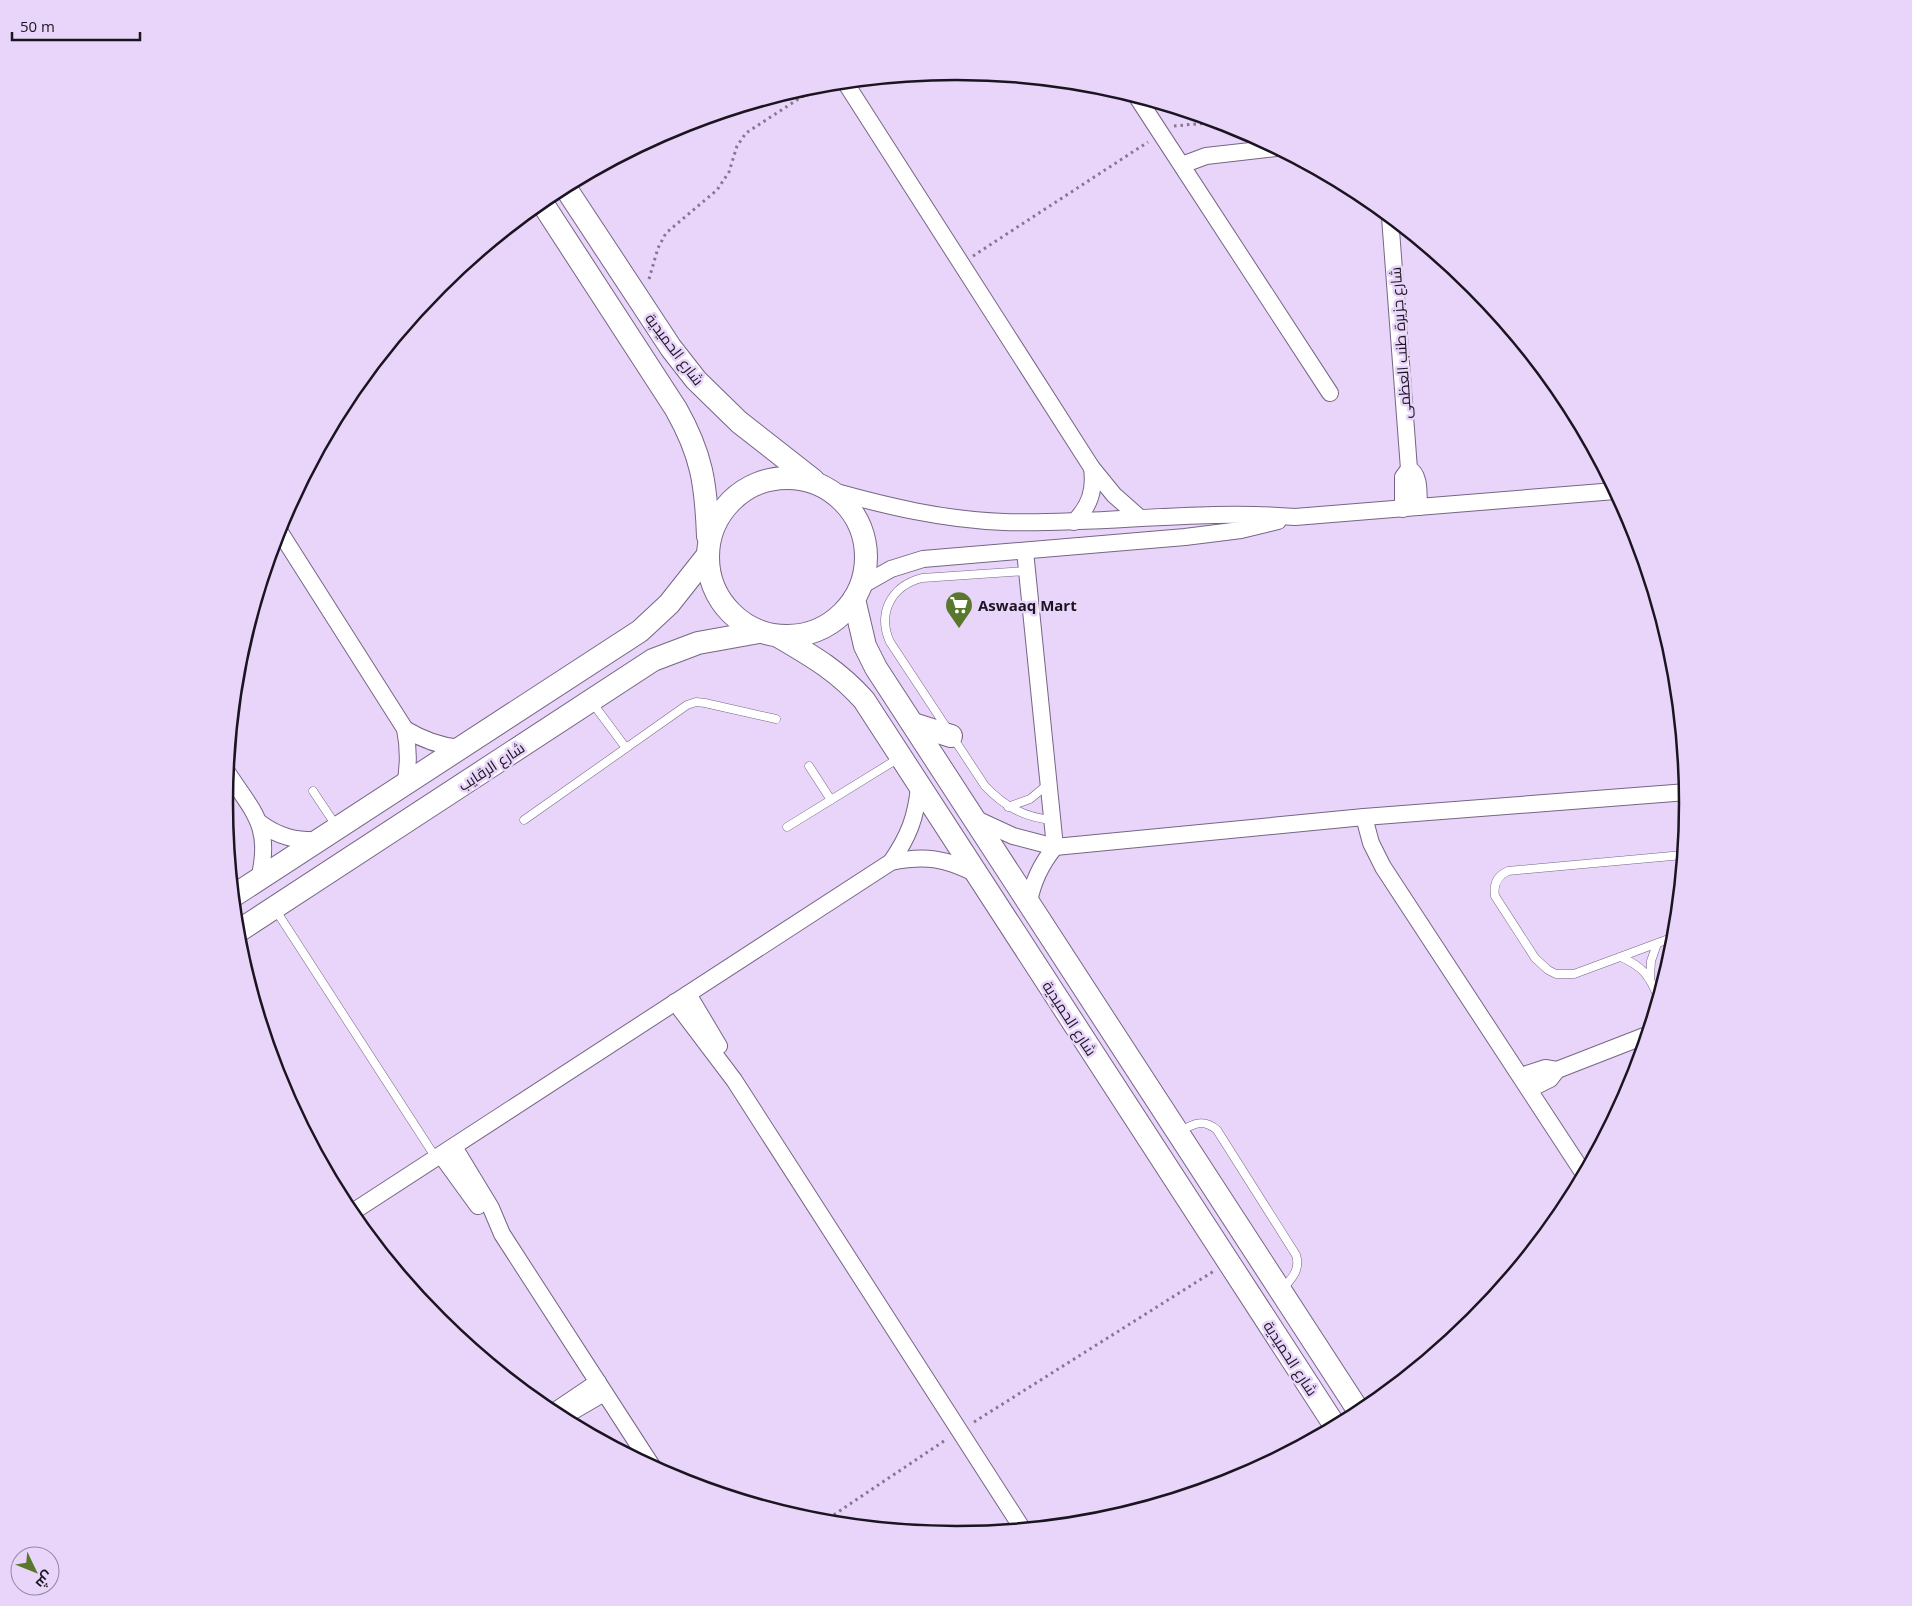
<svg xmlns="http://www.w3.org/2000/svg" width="1912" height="1606" font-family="'Open Sans',Cairo,sans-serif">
<rect width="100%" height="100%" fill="#e8d5f9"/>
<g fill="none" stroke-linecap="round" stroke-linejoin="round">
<!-- lane casing -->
<g stroke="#766685" stroke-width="9">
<g id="lane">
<path d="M1027,571l-105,7c-31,8 -45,35 -32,64l95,144c20,21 39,31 67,34"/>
<polyline points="591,701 626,748"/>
<polyline points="809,766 831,800"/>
<polyline points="313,791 337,827"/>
<polyline points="1008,807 1030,799 1047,785"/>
<polyline points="524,820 687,705 696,702 705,703 776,719"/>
<polyline points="787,827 899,758"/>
<polyline points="275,909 436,1158"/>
<path d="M1674,937l-100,37h-18l-8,-4 -13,-12 -40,-62c-2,-12 2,-20 13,-25l175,-16"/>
<path d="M1621,957c22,10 28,18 37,40"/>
<polyline points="1650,978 1651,961 1657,944"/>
<path d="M1180,1131c13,-7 24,-13 37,-1l79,125c5,15 -5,24 -14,35"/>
</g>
</g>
<!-- street casing -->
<g stroke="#766685" stroke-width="18">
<g id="street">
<polyline points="845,82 1092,468 1114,495 1140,518"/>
<polyline points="1137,97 1330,393"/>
<polyline points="1182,165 1206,156 1276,148"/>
<path d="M1390,217l19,252c12,6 9,26 10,38"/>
<path d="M829,490c57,16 115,30 175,32 97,3 194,-13 291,-5l320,-26"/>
<polyline points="1403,509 1403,477 1409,469"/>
<path d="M1074,522c16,-16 21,-32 18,-54"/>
<path d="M278,529l127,200c4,20 4,36 0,56"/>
<path d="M1025,551l30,296c-14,17 -22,33 -26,55"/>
<polyline points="861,586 891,569 923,559 1185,537 1241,530 1278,521"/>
<path d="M405,729c18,11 34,17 55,19"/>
<path d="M227,772c27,41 45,55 32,107"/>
<polyline points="1364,817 1371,843 1383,867 1584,1174"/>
<polyline points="974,818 1013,836 1055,847 1364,817 1687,792"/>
<path d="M260,823c19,14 36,18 60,17"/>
<path d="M891,862c18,-26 25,-45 28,-75"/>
<polyline points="688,994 719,1046"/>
<polyline points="675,1002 734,1080 1022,1528"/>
<polyline points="1521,1076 1545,1068 1557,1070 1647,1035"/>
<polyline points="1530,1089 1550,1079 1557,1070"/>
<polyline points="454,1147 491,1208 502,1234 652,1466"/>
<polyline points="441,1155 478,1206"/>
<path d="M351,1213l540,-351c34,-7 54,-4 85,12"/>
<polyline points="552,1413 598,1382"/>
<polyline points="568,1414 604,1393"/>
</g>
</g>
<!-- secondary casing -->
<g stroke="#766685" stroke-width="24">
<g id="secondary">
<polyline points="565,187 671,348 696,380 739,422 813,480"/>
<path d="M541,201l135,208c26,46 30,75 32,127"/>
<circle cx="787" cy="557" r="79"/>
<polyline points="854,599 865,646 876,668 1360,1413"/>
<path d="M778,636c34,20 59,34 86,64l471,726"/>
<polyline points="913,724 951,736"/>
<polyline points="233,896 640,631 669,604 707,556"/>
<polyline points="237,932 653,660 698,643 759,632"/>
</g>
</g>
<!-- path -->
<g stroke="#847790" stroke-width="3" stroke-dasharray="2.5 4" stroke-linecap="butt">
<polyline points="1174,126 1218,122"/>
<polyline points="973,256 1148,142"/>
<polyline points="649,279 658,248 666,233 717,190 729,172 737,146 746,133 820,85"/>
<polyline points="974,1422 1214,1271"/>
<polyline points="823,1522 947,1439"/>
</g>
<!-- lane -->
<use href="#lane" stroke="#fff" stroke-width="8"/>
<!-- street -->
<use href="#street" stroke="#fff" stroke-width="16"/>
<!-- secondary -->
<use href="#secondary" stroke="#fff" stroke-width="22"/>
</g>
<!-- icons -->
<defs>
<g id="supermarket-pin" transform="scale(1.4375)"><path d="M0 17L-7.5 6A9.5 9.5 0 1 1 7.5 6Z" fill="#59782e" stroke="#e8d5f9"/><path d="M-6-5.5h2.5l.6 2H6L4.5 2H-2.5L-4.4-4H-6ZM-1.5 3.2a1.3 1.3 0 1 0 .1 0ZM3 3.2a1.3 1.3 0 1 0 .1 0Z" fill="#fff"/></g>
</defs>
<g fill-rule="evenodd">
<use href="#supermarket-pin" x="959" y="605"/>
</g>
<g text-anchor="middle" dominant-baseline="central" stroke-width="5" stroke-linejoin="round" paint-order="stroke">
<!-- street labels -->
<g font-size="15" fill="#1b1421" stroke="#e8d5f9">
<text transform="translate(1400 343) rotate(-94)">شارع جزيرة طنب العظمى</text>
<text transform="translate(675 349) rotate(53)">شارع الحميدية</text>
<text transform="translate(491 766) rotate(-33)">شارع الرقايب</text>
<text transform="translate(1070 1018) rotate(57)">شارع الحميدية</text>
<text transform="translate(1291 1358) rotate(57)">شارع الحميدية</text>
</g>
<!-- poi labels -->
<g font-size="15" font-weight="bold" fill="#1b1421" stroke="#e8d5f9" text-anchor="start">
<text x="978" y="605">Aswaaq Mart</text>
</g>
</g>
<!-- crop -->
<path d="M0 0H1912V1606H0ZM233 803a723 723 0 1 1 1446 0a723 723 0 1 1-1446 0Z" fill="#e8d5f9" fill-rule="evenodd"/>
<path fill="none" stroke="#1b1421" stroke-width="2.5" d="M233 803a723 723 0 1 1 1446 0a723 723 0 1 1-1446 0Z"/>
<!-- north arrow -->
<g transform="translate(35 1571) rotate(133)"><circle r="24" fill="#e8d5f9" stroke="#9688a3"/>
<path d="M0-4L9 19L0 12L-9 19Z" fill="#59782e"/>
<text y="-8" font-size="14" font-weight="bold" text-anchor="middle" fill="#1b1421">ش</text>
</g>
<!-- scale -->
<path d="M12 32v8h128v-8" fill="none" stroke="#1b1421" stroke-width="2.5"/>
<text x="20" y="32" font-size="15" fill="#1b1421" stroke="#e8d5f9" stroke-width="4" paint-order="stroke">50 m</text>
</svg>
